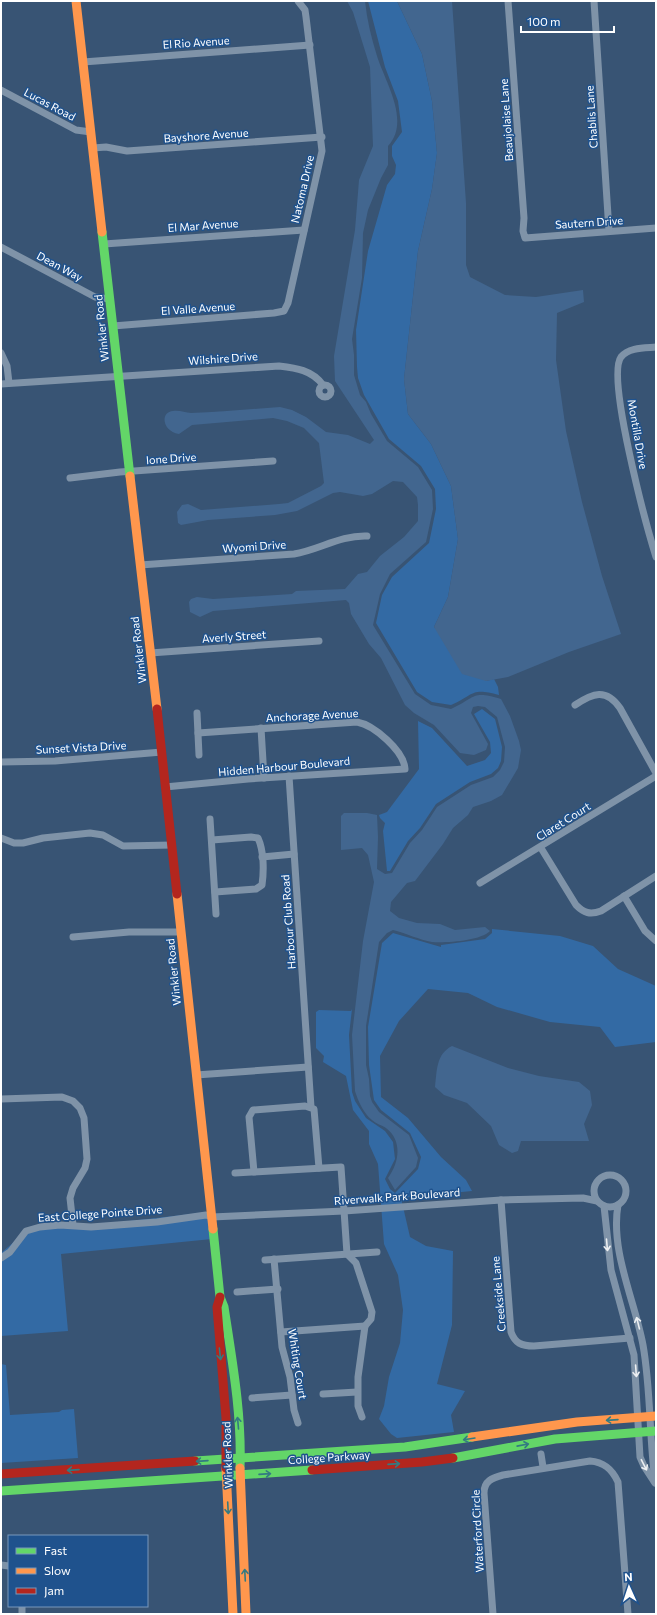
<svg xmlns="http://www.w3.org/2000/svg" width="657" height="1615" font-family="Commissioner,sans-serif">
<rect width="100%" height="100%" fill="#385474"/>
<!-- green -->
<g fill="#336aa4">
<path d="M368,1h29l25,53 10,47 5,52 -5,36 -14,62 -14,128 4,35 23,30 20,42 7,53 -10,58 -14,30 52,54 8,-2 4,8 1,8c-28,-8 -25,0 -48,10l-19,-3 -15,-10 -41,-69 6,-28 10,-18 37,-34 7,-34 -1,-20 -14,-23 -32,-27 -25,-44 -6,-17 -1,-11 -1,-37 12,-79 19,-66 8,-11 1,-9 -4,-9v-10l10,-14 -4,-31 -13,-34z"/>
<polygon points="482,709 495,719 502,747 501,761 498,768 491,774 470,782 436,804 420,828 408,841 390,871 387,871 383,831 385,823 380,818 379,815 387,812 419,769 418,721 432,728 467,766 485,760 491,753 490,742 474,714"/>
<polygon points="492,929 560,936 593,946 618,969 656,986 656,1042 615,1047 600,1027 550,1022 497,1007 468,993 428,989 399,1021 380,1056 381,1097 408,1118 441,1157 466,1180 472,1191 401,1198 410,1237 426,1246 453,1251 452,1325 437,1384 465,1391 451,1415 454,1432 397,1438 391,1434 379,1419 384,1406 389,1377 400,1343 403,1310 398,1275 384,1244 378,1164 369,1144 369,1131 353,1110 346,1076 323,1062 324,1056 316,1048 316,1012 319,1010 351,1011 352,1009 349,1035 352,1092 355,1101 366,1118 385,1131 393,1142 395,1159 385,1179 390,1189 395,1193 418,1169 421,1157 410,1133 381,1110 374,1100 369,1065 368,1027 382,943 393,933 441,947 441,945 485,939 492,933"/>
<polygon points="209,1212 212,1239 61,1254 68,1331 1,1336 1,1253 29,1229 94,1225"/>
<polygon points="1,1364 6,1365 10,1415 59,1412 62,1410 74,1409 78,1458 1,1463"/>
</g>
<!-- water -->
<g fill="#42668f">
<path d="M347,1h18c2,19 6,36 12,55 8,26 34,65 11,90v19l-7,13 -13,32 -5,23 -1,45 -10,61 2,16v20l6,20 6,7 5,12 16,27 31,26 14,23 1,19 -7,33 -36,32 -10,20 -7,31 42,69 16,11 20,4c25,-11 20,-19 50,-10l9,17 9,25 2,9 -3,18 -16,27 -11,6 -18,6 -5,8 -15,13 -10,16 -28,37 -8,2 -16,19 -1,9 9,7 18,5 23,1 15,6 30,-3 5,4c-10,10 -44,12 -58,11 -12,-2 -27,-9 -39,-12l-6,3 -8,9 -13,84v39l3,14 1,17 2,6 7,10 30,23 9,23 -2,9 -21,23 -7,-12c11,-15 15,-37 -2,-50 -4,-3 -10,-4 -14,-8 -8,-6 -14,-19 -17,-29l-3,-56 11,-94 11,-59 -6,-27 -6,-7 -21,2v-34l3,-3h23l10,2 1,22 -1,32 8,5 7,-1 18,-30 12,-13 15,-23 34,-22 22,-8 7,-7 4,-8 1,-15 -8,-30 -12,-10 -7,-1 -5,1 -2,6 17,31 -2,6 -12,5 -14,-2 -26,-28 -20,-12 -9,-8 -24,-47 -12,-14 -18,-30 -2,-11 -3,-3 -133,11 -13,6 -10,-5 -1,-10 2,-3 6,-2 16,2 79,-5 4,-3 49,-2 13,-15 9,-2 13,-16 24,-19 14,-16v-16l-1,-8 -14,-15 -10,-1 -21,13 -9,2 -23,-4 -7,1 -36,18 -22,4 -67,5 -27,5 -3,-2 -1,-11 5,-7 6,-1 13,6 78,-6 9,-1 33,-17 3,-3 -5,-40 -15,-15 -17,-7 -14,-3 -81,7 -13,9c-17,-3 -19,-22 -6,-23 7,-1 12,2 18,2 30,-1 60,-4 89,-6l12,3 14,7 20,15 22,3 22,9 4,-4 -39,-59 -1,-25 21,-126 4,-50 14,-34 -3,-79 -17,-55z"/>
<polygon points="397,1 452,1 466,203 466,265 470,277 505,295 536,297 583,290 584,302 557,313 556,360 566,431 582,502 602,576 621,634 569,652 508,677 486,681 462,674 434,627 448,597 458,539 451,486 431,444 408,414 404,379 418,251 432,189 437,153 432,101 422,54"/>
<path d="M452,1046l56,22 31,8 40,6 11,9 2,14 -8,19 5,17h-68l-3,10 -6,2 -13,-8 -8,-19 -24,-23 -23,-8 -9,-8c2,-16 1,-33 17,-41z"/>
</g>
<g fill="none" stroke-linecap="round" stroke-linejoin="round">
<!-- street -->
<g stroke="#7f93a8" stroke-width="7">
<polyline points="508,1 524,218 523,231 525,238 656,228"/>
<polyline points="594,1 609,231"/>
<polyline points="83,62 310,45"/>
<polyline points="1,90 76,130 91,132"/>
<polyline points="93,148 106,147 127,151 322,137"/>
<polyline points="104,244 304,230"/>
<polyline points="1,247 95,297 110,299"/>
<polyline points="113,326 274,313 284,311 288,303 322,151 306,17 305,10 298,1"/>
<path d="M656,347c-11,1 -27,0 -35,10 -15,20 26,171 35,200"/>
<polyline points="1,353 7,366 9,383"/>
<path d="M1,384l278,-18c17,2 33,4 44,19"/>
<circle cx="325" cy="391" r="6"/>
<polyline points="70,478 120,472 273,461"/>
<path d="M140,565l154,-11c25,-4 46,-19 73,-18"/>
<polyline points="150,653 319,641"/>
<path d="M575,705c18,-12 31,-17 45,3l36,65"/>
<polyline points="197,713 199,755"/>
<polyline points="261,728 264,778"/>
<polyline points="1,762 55,761 162,752"/>
<polyline points="289,776 311,1107"/>
<path d="M165,787l83,-8 157,-10c-1,-18 -31,-44 -48,-47l-159,11"/>
<polyline points="210,819 216,914"/>
<polyline points="1,838 14,843 23,843 43,838 90,833 103,835 123,846 172,845"/>
<path d="M212,840l39,-3 7,1c6,13 6,33 4,47l-6,4 -41,3"/>
<path d="M541,848l35,57c8,8 14,10 25,6l55,-35"/>
<polyline points="262,857 294,854"/>
<polyline points="480,883 656,776"/>
<polyline points="624,896 645,931 656,941"/>
<polyline points="73,937 129,932 181,932"/>
<polyline points="196,1075 308,1067"/>
<polyline points="1,1099 62,1097 73,1101 80,1108 84,1118 87,1159 85,1168 73,1188 70,1198 73,1225"/>
<polyline points="254,1172 249,1117 253,1110 305,1106 314,1109 319,1168"/>
<polyline points="235,1173 341,1167 347,1254 356,1263 372,1312 371,1319 365,1326 358,1377 358,1406 362,1417"/>
<circle cx="610" cy="1191" r="16"/>
<path d="M501,1200l10,132c4,11 10,14 23,14l96,-8"/>
<path d="M618,1205c-8,46 17,96 25,140 8,45 6,91 12,136"/>
<polyline points="604,1206 611,1270 634,1355 640,1457 644,1466 655,1483"/>
<polyline points="1,1258 10,1252 26,1231 40,1227 60,1225 91,1227 157,1222 206,1215 212,1217 344,1211 501,1200 583,1198 597,1201"/>
<polyline points="274,1259 282,1347 290,1377 294,1410 298,1423"/>
<polyline points="265,1260 377,1252"/>
<polyline points="237,1292 278,1289"/>
<polyline points="281,1332 365,1326"/>
<polyline points="323,1394 357,1392"/>
<polyline points="252,1398 292,1395"/>
<polyline points="541,1454 543,1467"/>
<polyline points="1,1565 9,1566"/>
<polyline points="22,1606 22,1614"/>
<path d="M493,1614l-9,-121c0,-12 8,-15 19,-18l87,-14c14,1 22,8 28,21l10,132"/>
</g>
<!-- fast -->
<g stroke="#63d668" stroke-width="9">
<polyline points="102,232 130,476"/>
<path d="M213,1229l7,68 4,10c8,53 18,107 16,161"/>
<polyline points="453,1458 555,1439 656,1431"/>
<polyline points="195,1461 405,1447 472,1437"/>
<polyline points="1,1491 312,1470"/>
</g>
<!-- slow -->
<g stroke="#ff974d" stroke-width="9">
<polyline points="76,1 102,232"/>
<polyline points="130,476 157,709"/>
<polyline points="177,894 213,1229"/>
<polyline points="472,1437 577,1422 656,1416"/>
<polyline points="226,1468 233,1614"/>
<polyline points="240,1468 246,1614"/>
</g>
<!-- jam -->
<g stroke="#b3261e" stroke-width="9">
<polyline points="157,709 177,894"/>
<polyline points="220,1297 217,1307 226,1418 226,1468"/>
<polyline points="312,1470 422,1462 453,1458"/>
<polyline points="1,1474 195,1461"/>
</g>
</g>
<!-- one-way arrows -->
<defs><path id="oneway-shaft" d="M-6 0H5M1.5-3L5.5 0L1.5 3" fill="none" stroke-width="1.6" stroke-linecap="round" stroke-linejoin="round"/></defs>
<g stroke="#eceff2">
<use href="#oneway-shaft" transform="translate(607 1245) rotate(85)"/>
<use href="#oneway-shaft" transform="translate(638 1323) rotate(-104)"/>
<use href="#oneway-shaft" transform="translate(636 1371) rotate(86)"/>
<use href="#oneway-shaft" transform="translate(644 1465) rotate(63)"/>
</g>
<g stroke="#337a82">
<use href="#oneway-shaft" transform="translate(220 1354) rotate(84)"/>
<use href="#oneway-shaft" transform="translate(612 1420) rotate(176)"/>
<use href="#oneway-shaft" transform="translate(238 1423) rotate(-95)"/>
<use href="#oneway-shaft" transform="translate(469 1439) rotate(171)"/>
<use href="#oneway-shaft" transform="translate(523 1445) rotate(-11)"/>
<use href="#oneway-shaft" transform="translate(202 1461) rotate(176)"/>
<use href="#oneway-shaft" transform="translate(394 1464) rotate(-4)"/>
<use href="#oneway-shaft" transform="translate(73 1470) rotate(176)"/>
<use href="#oneway-shaft" transform="translate(265 1474) rotate(-4)"/>
<use href="#oneway-shaft" transform="translate(228 1508) rotate(87)"/>
<use href="#oneway-shaft" transform="translate(245 1575) rotate(-93)"/>
</g>
<g text-anchor="middle" dominant-baseline="central" stroke-width="3" stroke-linejoin="round" paint-order="stroke">
<!-- street labels -->
<g font-size="11" fill="#fff" stroke="#1f528d">
<text transform="translate(196 42) rotate(-4)">El Rio Avenue</text>
<text transform="translate(50 104) rotate(28)">Lucas Road</text>
<text transform="translate(591 117) rotate(-94)">Chablis Lane</text>
<text transform="translate(506 120) rotate(-94)">Beaujolaise Lane</text>
<text transform="translate(206 135) rotate(-4)">Bayshore Avenue</text>
<text transform="translate(302 189) rotate(-77)">Natoma Drive</text>
<text transform="translate(589 222) rotate(-4)">Sautern Drive</text>
<text transform="translate(203 225) rotate(-4)">El Mar Avenue</text>
<text transform="translate(60 266) rotate(28)">Dean Way</text>
<text transform="translate(198 308) rotate(-4)">El Valle Avenue</text>
<text transform="translate(101 328) rotate(-96)">Winkler Road</text>
<text transform="translate(223 358) rotate(-4)">Wilshire Drive</text>
<text transform="translate(638 434) rotate(80)">Montilla Drive</text>
<text transform="translate(171 458) rotate(-4)">Ione Drive</text>
<text transform="translate(254 546) rotate(-4)">Wyomi Drive</text>
<text transform="translate(234 636) rotate(-4)">Averly Street</text>
<text transform="translate(138 650) rotate(-97)">Winkler Road</text>
<text transform="translate(312 715) rotate(-3)">Anchorage Avenue</text>
<text transform="translate(81 747) rotate(-3)">Sunset Vista Drive</text>
<text transform="translate(284 766) rotate(-5)">Hidden Harbour Boulevard</text>
<text transform="translate(563 821) rotate(-32)">Claret Court</text>
<text transform="translate(288 922) rotate(-94)">Harbour Club Road</text>
<text transform="translate(173 972) rotate(-96)">Winkler Road</text>
<text transform="translate(397 1196) rotate(-4)">Riverwalk Park Boulevard</text>
<text transform="translate(100 1213) rotate(-4)">East College Pointe Drive</text>
<text transform="translate(498 1294) rotate(-95)">Creekside Lane</text>
<text transform="translate(298 1364) rotate(81)">Whiting Court</text>
<text transform="translate(227 1455) rotate(-92)">Winkler Road</text>
<text transform="translate(329 1457) rotate(-4)">College Parkway</text>
<text transform="translate(477 1531) rotate(-93)">Waterford Circle</text>
</g>
</g>
<!-- border -->
<rect width="657" height="1615" fill="none" stroke="#ffffff" stroke-width="4"/>
<!-- legend -->
<rect x="8" y="1535" width="140" height="72" fill="#1f528d" stroke="#7997bb"/>
<rect x="16" y="1548" width="20" height="6" fill="#63d668" stroke="#7997bb"/>
<text x="44" y="1555" font-size="12" fill="#ffffff">Fast</text>
<rect x="16" y="1568" width="20" height="6" fill="#ff974d" stroke="#7997bb"/>
<text x="44" y="1575" font-size="12" fill="#ffffff">Slow</text>
<rect x="16" y="1588" width="20" height="6" fill="#b3261e" stroke="#7997bb"/>
<text x="44" y="1595" font-size="12" fill="#ffffff">Jam</text>
<!-- north arrow -->
<g transform="translate(629 1587) rotate(357)" stroke="#1f528d" stroke-width="3" paint-order="stroke">
<path d="M0-3L7 15L0 10L-7 15Z" fill="#ffffff"/>
<text y="-6" font-size="11" font-weight="bold" text-anchor="middle" fill="#ffffff">N</text>
</g>
<!-- scale -->
<path d="M521 26v6h93v-6" fill="none" stroke="#ffffff" stroke-width="2"/>
<text x="527" y="26" font-size="12" fill="#ffffff" stroke="#1f528d" stroke-width="3" paint-order="stroke">100 m</text>
</svg>
